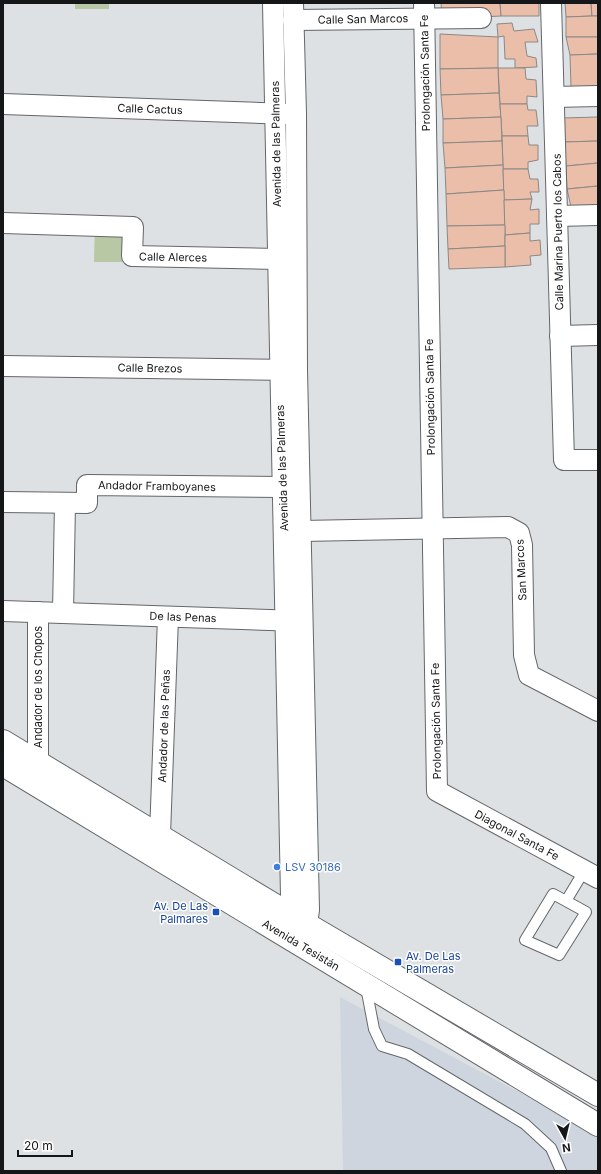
<svg xmlns="http://www.w3.org/2000/svg" width="601" height="1174" font-family="Inter,sans-serif">
<rect width="100%" height="100%" fill="#dee1e4"/>
<!-- built -->
<polygon fill="#ced5df" points="340,997 598,1134 598,1171 343,1171"/>
<!-- green -->
<g fill="#b8c8a4">
<rect x="75" y="3" width="34" height="6"/>
<polygon points="95,223 136,223 135,262 94,262"/>
</g>
<!-- building -->
<g fill="#eabea9" stroke="#8c8886">
<polygon points="441,3 500,3 501,16 442,19"/>
<polygon points="500,3 539,3 539,16 501,16"/>
<polygon points="565,3 591,3 592,16 566,17"/>
<polygon points="591,3 598,3 598,16 592,16"/>
<polygon points="592,16 598,16 598,37 566,37 566,17"/>
<polygon points="512,23 514,31 534,29 538,42 525,42 527,56 536,58 537,67 515,68 515,59 505,59 504,36 498,37 497,24"/>
<polygon points="440,34 498,37 498,68 440,69"/>
<polygon points="566,37 598,37 598,54 570,55"/>
<polygon points="598,54 598,86 571,87 570,55"/>
<polygon points="498,68 525,68 526,79 536,80 537,97 527,96 527,104 500,104"/>
<polygon points="498,68 499,93 441,95 440,69"/>
<polygon points="499,93 501,117 443,119 441,95"/>
<polygon points="500,104 527,104 528,110 536,110 538,126 527,126 528,136 502,136"/>
<polygon points="501,117 502,141 443,143 443,119"/>
<polygon points="598,117 598,141 564,142 562,118"/>
<polygon points="502,136 528,136 529,145 538,145 538,160 528,162 528,169 503,169"/>
<polygon points="502,141 503,165 445,168 443,143"/>
<polygon points="598,141 598,163 566,166 564,142"/>
<polygon points="598,163 598,186 567,189 566,166"/>
<polygon points="503,165 504,190 446,194 445,168"/>
<polygon points="503,169 528,169 530,179 538,179 539,192 530,192 532,199 504,200"/>
<polygon points="598,186 598,206 571,207 567,189"/>
<polygon points="504,190 505,225 447,226 446,194"/>
<polygon points="532,199 530,210 539,209 539,224 530,224 530,233 505,235 504,200"/>
<polygon points="505,225 505,246 448,249 447,226"/>
<polygon points="530,233 530,241 540,240 541,255 530,256 531,265 505,267 505,235"/>
<polygon points="505,246 505,267 449,269 448,249"/>
</g>
<g fill="none" stroke-linecap="round" stroke-linejoin="round">
<!-- lane casing -->
<g stroke="#64676a" stroke-width="12">
<g id="lane">
<polyline points="566,901 586,912 559,955 525,940 553,894 566,901 584,871"/>
<polyline points="366,987 374,1029 382,1046 408,1054 525,1124 551,1148 561,1171"/>
</g>
</g>
<!-- street casing -->
<g stroke="#64676a" stroke-width="22">
<g id="street">
<polyline points="273,3 291,896 288,913 280,926"/>
<polyline points="293,3 296,114 297,370 309,910 307,923 299,936"/>
<polyline points="424,3 437,791 598,878"/>
<polyline points="551,3 564,460 598,460"/>
<polyline points="293,20 481,18"/>
<polyline points="554,97 598,96"/>
<polyline points="3,104 289,114"/>
<polyline points="557,216 598,215"/>
<polyline points="3,223 133,227 132,256 277,259"/>
<polyline points="560,336 598,335"/>
<polyline points="3,366 293,370"/>
<polyline points="3,502 87,503 87,485 282,487"/>
<polyline points="302,531 508,527 519,533 522,545 524,655 529,675 598,711"/>
<polyline points="3,611 300,621"/>
<polyline points="38,612 38,762"/>
<polyline points="63,613 65,503"/>
<polyline points="160,835 168,617"/>
</g>
</g>
<!-- secondary casing -->
<g stroke="#64676a" stroke-width="24">
<g id="secondary">
<polyline points="3,741 288,913 598,1095"/>
<polyline points="3,765 598,1125"/>
</g>
</g>
<!-- lane -->
<use href="#lane" stroke="#fff" stroke-width="10"/>
<!-- street -->
<use href="#street" stroke="#fff" stroke-width="20"/>
<!-- secondary -->
<use href="#secondary" stroke="#fff" stroke-width="22"/>
</g>
<!-- markers -->
<circle fill="#3f7fe0" stroke="#fff" stroke-width="1.5" cx="277" cy="867" r="4"/>
<g fill="#1a4fb4" stroke="#fff" stroke-width="1.5">
<rect x="212" y="908" width="8" height="8" rx="2"/>
<rect x="394" y="958" width="8" height="8" rx="2"/>
</g>
<g text-anchor="middle" dominant-baseline="central" stroke-width="3" stroke-linejoin="round" paint-order="stroke">
<!-- street labels -->
<g font-size="11" fill="#151617" stroke="#fff">
<text transform="translate(363 19) rotate(-1)">Calle San Marcos</text>
<text transform="translate(425 73) rotate(-91)">Prolongación Santa Fe</text>
<text transform="translate(150 109) rotate(2)">Calle Cactus</text>
<text transform="translate(276 144) rotate(-91)">Avenida de las Palmeras</text>
<text transform="translate(558 232) rotate(-91)">Calle Marina Puerto los Cabos</text>
<text transform="translate(173 257) rotate(1)">Calle Alerces</text>
<text transform="translate(150 368) rotate(1)">Calle Brezos</text>
<text transform="translate(430 397) rotate(-91)">Prolongación Santa Fe</text>
<text transform="translate(282 468) rotate(-92)">Avenida de las Palmeras</text>
<text transform="translate(157 486) rotate(1)">Andador Framboyanes</text>
<text transform="translate(521 570) rotate(-93)">San Marcos</text>
<text transform="translate(183 617) rotate(2)">De las Penas</text>
<text transform="translate(38 687) rotate(-90)">Andador de los Chopos</text>
<text transform="translate(436 721) rotate(-91)">Prolongación Santa Fe</text>
<text transform="translate(164 726) rotate(-88)">Andador de las Peñas</text>
<text transform="translate(517 835) rotate(28)">Diagonal Santa Fe</text>
<text transform="translate(301 945) rotate(31)">Avenida Tesistán</text>
</g>
<!-- shop labels -->
<g font-size="11" fill="#366cbe" stroke="#fff" text-anchor="start">
<text x="285" y="867">LSV 30186</text>
</g>
<!-- transit labels -->
<g font-size="11" fill="#164399" stroke="#fff" text-anchor="end">
<text x="208" y="906">Av. De Las<tspan x="208" dy="13">Palmares</tspan></text>
<text x="406" y="956" text-anchor="start">Av. De Las<tspan x="406" dy="13">Palmeras</tspan></text>
</g>
</g>
<!-- border -->
<rect width="601" height="1174" fill="none" stroke="#151617" stroke-width="8"/>
<!-- north arrow -->
<g transform="translate(565 1138) rotate(172)" stroke="#ffffff" stroke-width="3" paint-order="stroke">
<path d="M0-3L7 15L0 10L-7 15Z" fill="#151617"/>
<text y="-6" font-size="11" font-weight="bold" text-anchor="middle" fill="#151617">N</text>
</g>
<!-- scale -->
<path d="M18 1150v6h54v-6" fill="none" stroke="#151617" stroke-width="2"/>
<text x="24" y="1150" font-size="12" fill="#151617" stroke="#ffffff" stroke-width="3" paint-order="stroke">20 m</text>
</svg>
